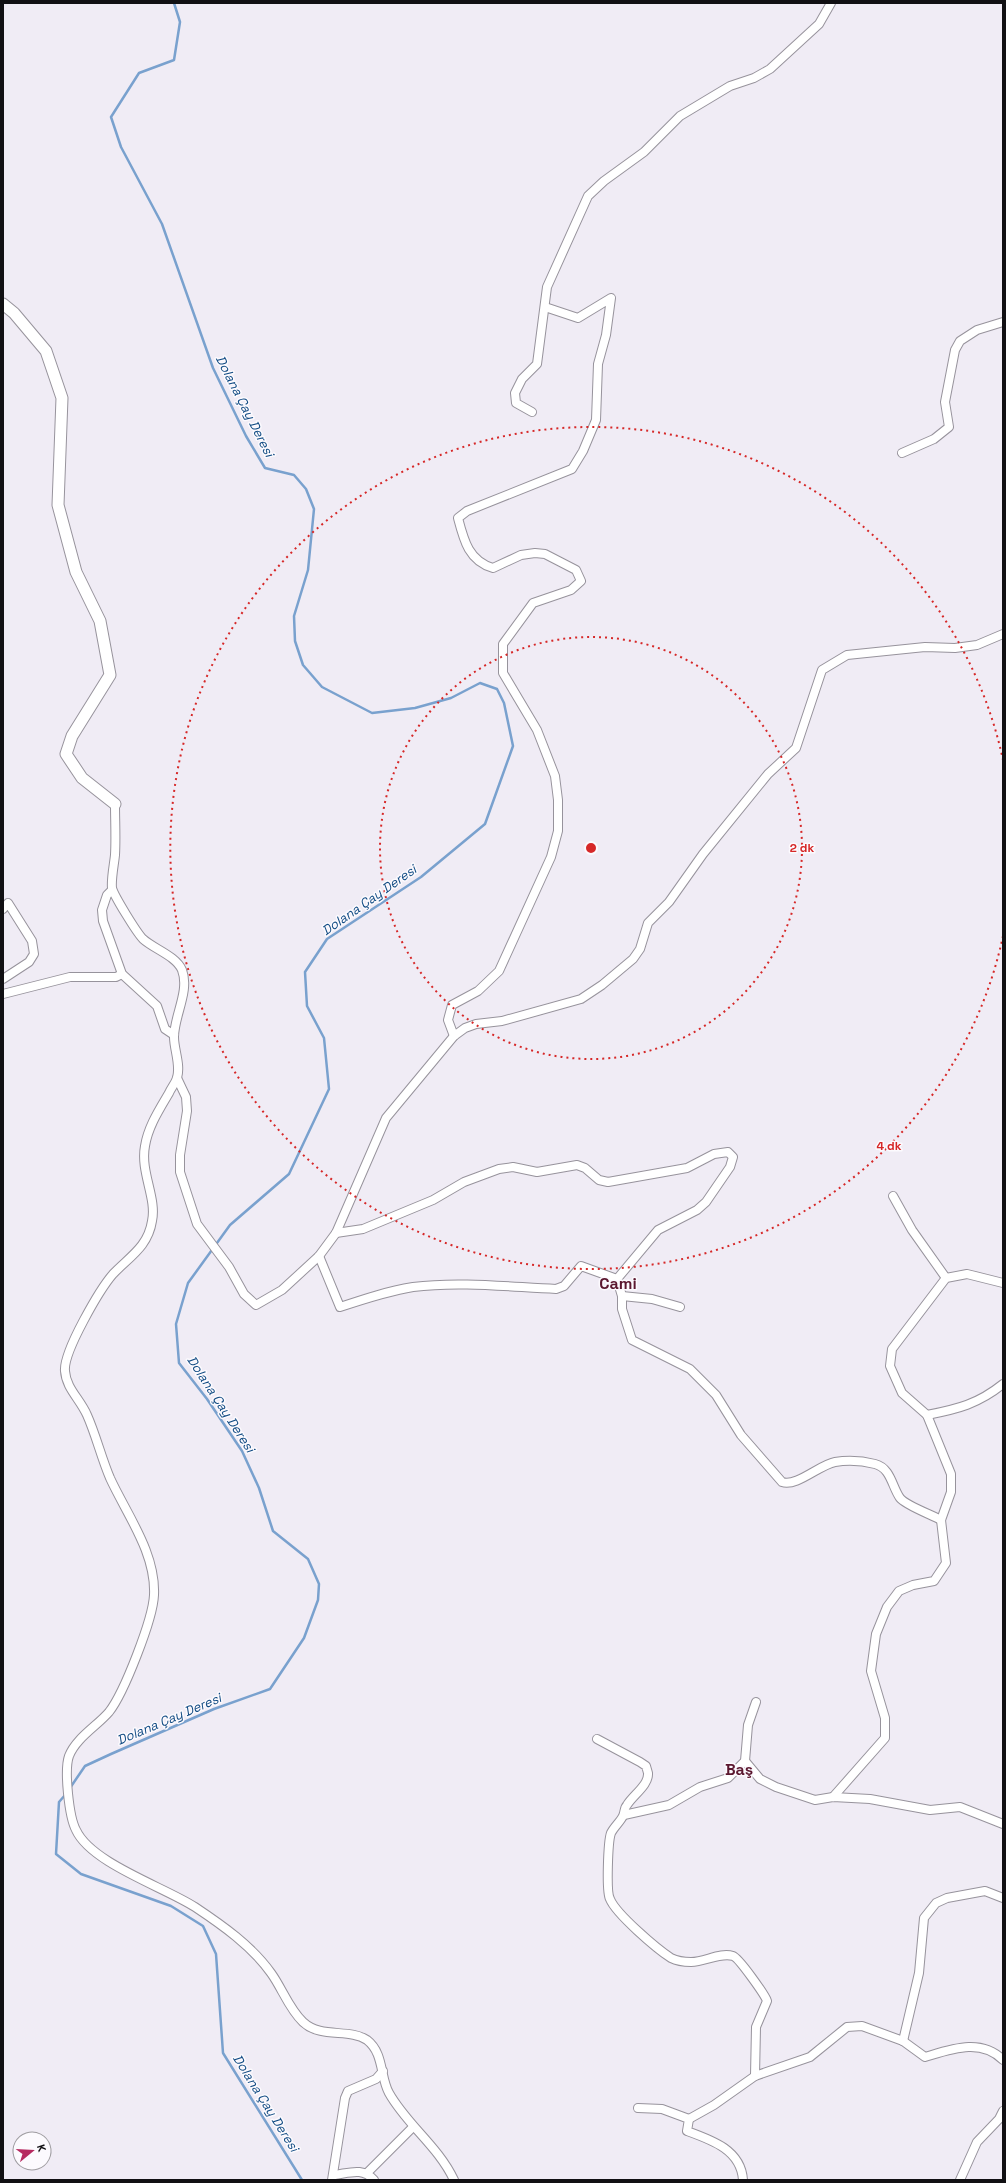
<svg xmlns="http://www.w3.org/2000/svg" width="1006" height="2183" font-family="'Space Grotesk',sans-serif">
<rect width="100%" height="100%" fill="#f0ecf5"/>
<g fill="none" stroke-linecap="round" stroke-linejoin="round">
<!-- stream -->
<g stroke="#79a1ce" stroke-width="2.5">
<polyline points="70,1788 85,1766 111,1754 214,1709 270,1689 304,1638 318,1600 319,1584 308,1559 273,1531 259,1488 242,1451 207,1399 179,1363 176,1324 188,1283 230,1225 289,1174 329,1089 324,1038 307,1006 305,972 327,939 421,877 485,824 513,746 504,703 497,689 480,683 451,698 415,708 372,713 322,687 303,665 295,641 294,616 308,570 314,509 306,489 294,475 265,468 246,436 213,368 162,224 121,147 111,117 139,73 174,60 180,22 174,3"/>
<polyline points="66,1794 59,1802 56,1854 81,1874 171,1906 203,1926 216,1954 223,2053 302,2180"/>
</g>
<!-- minor casing -->
<g stroke="#97939c" stroke-width="10">
<g id="minor">
<polyline points="532,412 516,403 515,393 522,379 537,364 547,287 588,196 604,181 644,152 680,116 730,86 754,78 770,69 819,24 831,3"/>
<polyline points="902,453 934,439 949,427 945,402 955,350 960,341 977,330 1003,322"/>
<path d="M115,804c0,17 1,34 0,51 -1,10 -4,24 -3,33 2,8 25,45 31,51 11,10 33,17 39,31 8,21 -8,46 -8,67 0,13 7,28 3,41 -2,6 -6,10 -8,15 -10,17 -21,34 -24,53 -5,26 12,52 7,75 -4,26 -23,36 -39,53 -13,15 -50,78 -48,97 1,17 15,28 22,44 9,20 14,42 23,63 17,37 46,75 44,117 -1,24 -30,98 -45,117 -12,14 -33,26 -40,44 -5,14 0,61 7,74 15,33 88,57 119,77 27,18 57,39 76,66 11,15 18,36 32,49 18,17 46,6 64,18 17,13 13,37 22,53 18,32 49,53 65,87"/>
<polyline points="112,890 107,895 102,910 103,921 122,974 157,1006 165,1029 174,1035"/>
<polyline points="3,909 8,903 32,941 34,954 29,962 3,979"/>
<polyline points="3,994 70,977 116,977 122,974"/>
<path d="M454,1036l-6,-16 4,-15 26,-14 21,-20 52,-114 7,-26v-31l-3,-24 -18,-46 -34,-57v-29l30,-41 38,-13 10,-9 -5,-11 -31,-16 -10,-1 -14,2 -28,13c-24,-7 -29,-27 -35,-50l9,-7 105,-42 11,-18 13,-31 2,-56 8,-29 5,-37 -33,20 -33,-11"/>
<polyline points="177,1078 186,1097 187,1111 180,1155 180,1172 197,1224 229,1267 244,1294 256,1305 282,1290 319,1256 336,1233 386,1118 454,1036 465,1028 476,1024 502,1021 581,999 602,985 633,959 640,949 648,923 669,902 703,854 768,774 796,748 822,670 847,655 925,647 955,648 977,645 1003,634"/>
<polyline points="893,1196 912,1230 946,1278"/>
<polyline points="336,1233 363,1229 433,1200 464,1182 499,1169 513,1167 537,1172 577,1165 585,1168 599,1180 608,1182 687,1168 714,1154 728,1152 733,1157 730,1167 706,1202 697,1210 658,1230 617,1279"/>
<path d="M319,1256l21,51c24,-8 48,-16 73,-20 46,-6 97,0 143,2l8,-3 17,-20 36,13"/>
<path d="M617,1279l5,17v13l10,31 58,29 26,26 25,40 41,47c15,5 37,-17 53,-20 13,-2 28,-1 40,2 16,4 17,23 25,34 5,7 32,17 41,22"/>
<polyline points="622,1296 652,1299 680,1307"/>
<path d="M927,1415c31,-6 51,-11 76,-31"/>
<path d="M597,1739l43,23 6,4 2,7c1,12 -15,22 -21,32 -3,3 -2,7 -4,11 -3,6 -9,11 -12,17 -3,8 -5,59 -1,66 6,15 47,50 61,59 6,3 14,4 20,4 14,0 29,-10 42,-6 6,2 32,39 34,45l-11,26 -1,49"/>
<polyline points="745,1761 760,1779 776,1787 815,1800 833,1797 870,1799 930,1810 960,1807 1003,1824"/>
<polyline points="833,1797 885,1738 885,1718 871,1671 876,1634 887,1607 899,1591 913,1585 934,1581 946,1563 941,1520 951,1492 951,1474 927,1415 902,1393 890,1366 892,1349 946,1278 967,1274 1003,1283"/>
<polyline points="624,1815 669,1805 700,1787 728,1778 745,1761 748,1725 756,1702"/>
<polyline points="903,2041 919,1973 924,1918 936,1903 947,1898 985,1891 1003,1898"/>
<path d="M638,2108l24,1 27,10 -2,12c25,9 54,19 56,49"/>
<path d="M689,2119l25,-14 41,-29 55,-19 37,-30 15,-1 41,15 22,16c27,-8 56,-19 78,3"/>
<polyline points="367,2173 413,2127"/>
<path d="M334,2175c16,-2 28,-8 40,5"/>
<polyline points="332,2180 345,2098 348,2091 376,2079 383,2071"/>
<polyline points="960,2180 977,2142 999,2119 1003,2111"/>
</g>
</g>
<!-- tertiary casing -->
<g stroke="#97939c" stroke-width="13">
<polyline id="tertiary" points="3,304 14,313 46,351 62,398 58,505 76,572 100,621 110,675 72,736 66,754 82,778 115,804"/>
</g>
<!-- minor -->
<use href="#minor" stroke="#fff" stroke-width="8"/>
<!-- tertiary -->
<use href="#tertiary" stroke="#fff" stroke-width="11"/>
</g>
<!-- distance rings -->
<g fill="none" stroke="#d62828" stroke-width="2" stroke-dasharray="2 4">
<circle cx="591" cy="848" r="211"/>
<path d="M1003 936A421 421 0 1 1 1003 760"/>
</g>
<g text-anchor="middle" dominant-baseline="central" stroke-width="3" stroke-linejoin="round" paint-order="stroke">
<!-- water labels -->
<g font-size="13" font-style="italic" fill="#114b83" stroke="#fcfafe">
<text transform="translate(245 406) rotate(63)">Dolana Çay Deresi</text>
<text transform="translate(369 900) rotate(-35)">Dolana Çay Deresi</text>
<text transform="translate(221 1404) rotate(57)">Dolana Çay Deresi</text>
<text transform="translate(169 1719) rotate(-23)">Dolana Çay Deresi</text>
<text transform="translate(266 2103) rotate(58)">Dolana Çay Deresi</text>
</g>
<!-- district labels -->
<g font-size="16" font-weight="bold" fill="#5b172f" stroke="#fcfafe">
<text x="618" y="1283">Cami</text>
<text x="739" y="1769">Baş</text>
</g>
</g>
<circle cx="591" cy="848" r="6" fill="#d62828" stroke="#fcfafe" stroke-width="2"/>
<g font-size="12" text-anchor="middle" font-weight="bold" fill="#d62828" stroke="#fcfafe" stroke-width="3" stroke-linejoin="round" paint-order="stroke">
<text x="802" y="852">2 dk</text>
<text x="889" y="1150">4 dk</text>
</g>
<!-- border -->
<rect width="1006" height="2183" fill="none" stroke="#111013" stroke-width="8"/>
<!-- north arrow -->
<g transform="translate(32 2151) rotate(72)"><circle r="19" fill="#fcfafe" stroke="#9e9ca0"/>
<path d="M0-3L7 15L0 10L-7 15Z" fill="#b62a60"/>
<text y="-6" font-size="11" font-weight="bold" text-anchor="middle" fill="#111013">K</text>
</g>
</svg>
